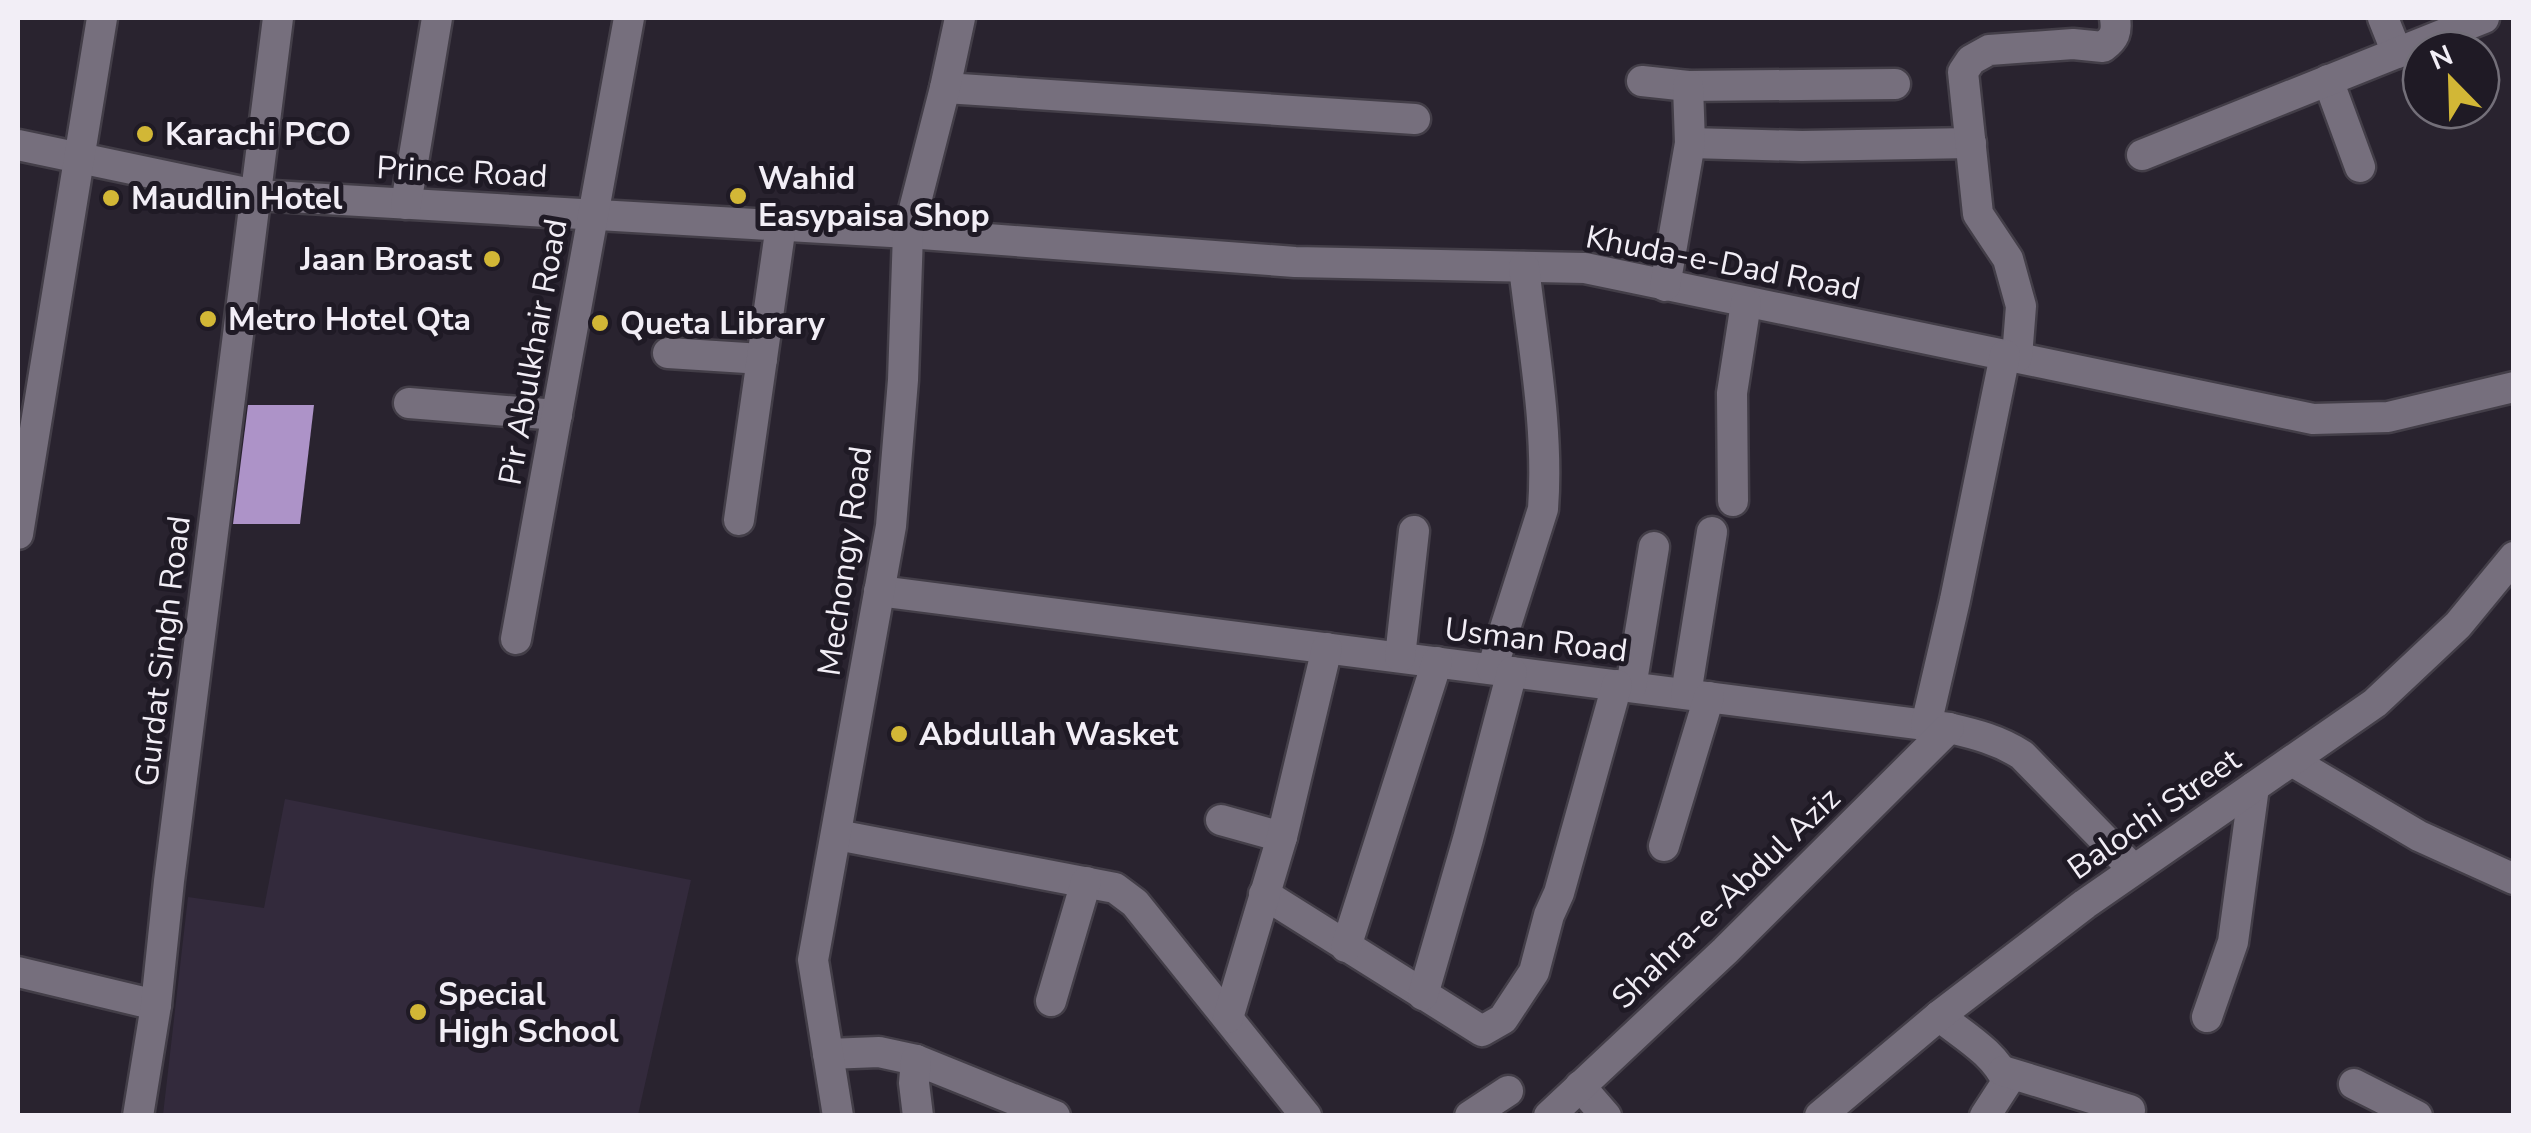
<svg xmlns="http://www.w3.org/2000/svg" width="2531" height="1133" font-family="'Nunito Sans',sans-serif">
<rect width="100%" height="100%" fill="#29232f"/>
<!-- built -->
<polygon fill="#332a3c" points="285,799 691,880 638,1115 163,1115 188,897 264,908"/>
<!-- building -->
<polygon fill="#ad93c8" points="248,405 314,405 300,524 233,524"/>
<g fill="none" stroke-linecap="round" stroke-linejoin="round">
<!-- minor casing -->
<g stroke="#433e48" stroke-width="35">
<g id="minor">
<polyline points="2383,18 2397,53"/>
<polyline points="2328,80 2360,167"/>
<polyline points="1642,81 1688,86 1895,84"/>
<polyline points="945,88 1415,119"/>
<polyline points="1690,143 1802,146 1971,143"/>
<polyline points="18,145 256,195 908,233 1295,262 1585,268 2313,419 2388,417 2514,387"/>
<polyline points="2142,155 2484,18"/>
<polyline points="406,204 437,18"/>
<polyline points="1665,286 1690,143 1688,86"/>
<polyline points="668,353 762,359"/>
<path d="M2017,357l4,-51 -13,-47 -30,-45 -15,-142 8,-12 18,-10 84,-6 30,3c12,-9 14,-15 12,-29"/>
<polyline points="409,403 557,415"/>
<polyline points="1733,501 1732,393 1746,303"/>
<polyline points="739,520 781,225"/>
<polyline points="18,534 102,18"/>
<path d="M879,591l1070,137c26,6 50,12 73,27l111,114"/>
<polyline points="516,639 629,18"/>
<polyline points="1400,657 1414,531"/>
<path d="M1492,669l51,-160c6,-80 -10,-163 -19,-242"/>
<polyline points="1631,687 1654,547"/>
<polyline points="1686,694 1712,532"/>
<polyline points="1926,725 1955,600 2005,355"/>
<polyline points="2292,761 2419,836 2514,879"/>
<polyline points="1221,820 1282,837"/>
<polyline points="837,835 1115,888 1135,903 1306,1116"/>
<polyline points="1664,846 1709,697"/>
<polyline points="1264,894 1482,1031 1503,1019 1534,972 1549,915 1559,893 1617,685"/>
<polyline points="1346,947 1437,662"/>
<polyline points="18,972 156,1005"/>
<polyline points="1423,995 1468,839 1512,672"/>
<polyline points="1051,1001 1086,882"/>
<path d="M1939,1016c25,20 56,37 68,66l-22,34"/>
<polyline points="2207,1017 2233,942 2254,787"/>
<polyline points="1228,1018 1282,837 1327,648"/>
<polyline points="828,1054 879,1052 916,1060 1055,1116"/>
<polyline points="916,1060 914,1083 918,1116"/>
<polyline points="2003,1071 2130,1110"/>
<polyline points="2354,1084 2417,1116"/>
<polyline points="1580,1086 1606,1116"/>
<polyline points="138,1116 156,1005 169,881 278,18"/>
<polyline points="838,1116 813,960 891,526 903,380 908,233 945,88 960,18"/>
<polyline points="1470,1116 1508,1091"/>
<polyline points="1549,1116 1725,951 1949,728"/>
<polyline points="1820,1116 1939,1016 2085,904 2375,703 2458,625 2514,557"/>
</g>
</g>
<!-- minor -->
<use href="#minor" stroke="#766f7d" stroke-width="30"/>
</g>
<!-- markers -->
<g fill="#d2b736" stroke="#1f1a25" stroke-width="4">
<circle cx="145" cy="134" r="10"/>
<circle cx="738" cy="196" r="10"/>
<circle cx="111" cy="198" r="10"/>
<circle cx="492" cy="259" r="10"/>
<circle cx="208" cy="319" r="10"/>
<circle cx="600" cy="323" r="10"/>
<circle cx="899" cy="734" r="10"/>
<circle cx="418" cy="1012" r="10"/>
</g>
<g text-anchor="middle" dominant-baseline="central" stroke-width="10" stroke-linejoin="round" paint-order="stroke">
<!-- poi labels -->
<g font-size="32" font-weight="bold" fill="#f2eef6" stroke="#1f1a25" text-anchor="start">
<text x="165" y="134">Karachi PCO</text>
<text x="758" y="178">Wahid<tspan x="758" dy="37">Easypaisa Shop</tspan></text>
<text x="131" y="198">Maudlin Hotel</text>
<text x="472" y="259" text-anchor="end">Jaan Broast</text>
<text x="228" y="319">Metro Hotel Qta</text>
<text x="620" y="323">Queta Library</text>
<text x="919" y="734">Abdullah Wasket</text>
<text x="438" y="994">Special<tspan x="438" dy="37">High School</tspan></text>
</g>
<!-- street labels -->
<g font-size="32" fill="#f2eef6" stroke="#1f1a25">
<text transform="translate(462 172) rotate(3)">Prince Road</text>
<text transform="translate(1723 263) rotate(11)">Khuda-e-Dad Road</text>
<text transform="translate(533 352) rotate(-80)">Pir Abulkhair Road</text>
<text transform="translate(845 561) rotate(-82)">Mechongy Road</text>
<text transform="translate(1536 640) rotate(7)">Usman Road</text>
<text transform="translate(163 651) rotate(-83)">Gurdat Singh Road</text>
<text transform="translate(2154 814) rotate(-35)">Balochi Street</text>
<text transform="translate(1726 898) rotate(-44)">Shahra-e-Abdul Aziz</text>
</g>
</g>
<!-- border -->
<rect width="2531" height="1133" fill="none" stroke="#f2eef6" stroke-width="40"/>
<!-- north arrow -->
<g transform="translate(2451 80) rotate(337)"><circle r="48" fill="#1f1a25" stroke="#736f79" stroke-width="2.5"/>
<path d="M0-8L18 38L0 25L-18 38Z" fill="#d2b736"/>
<text y="-15" font-size="28" font-weight="bold" text-anchor="middle" fill="#f2eef6">N</text>
</g>
</svg>
